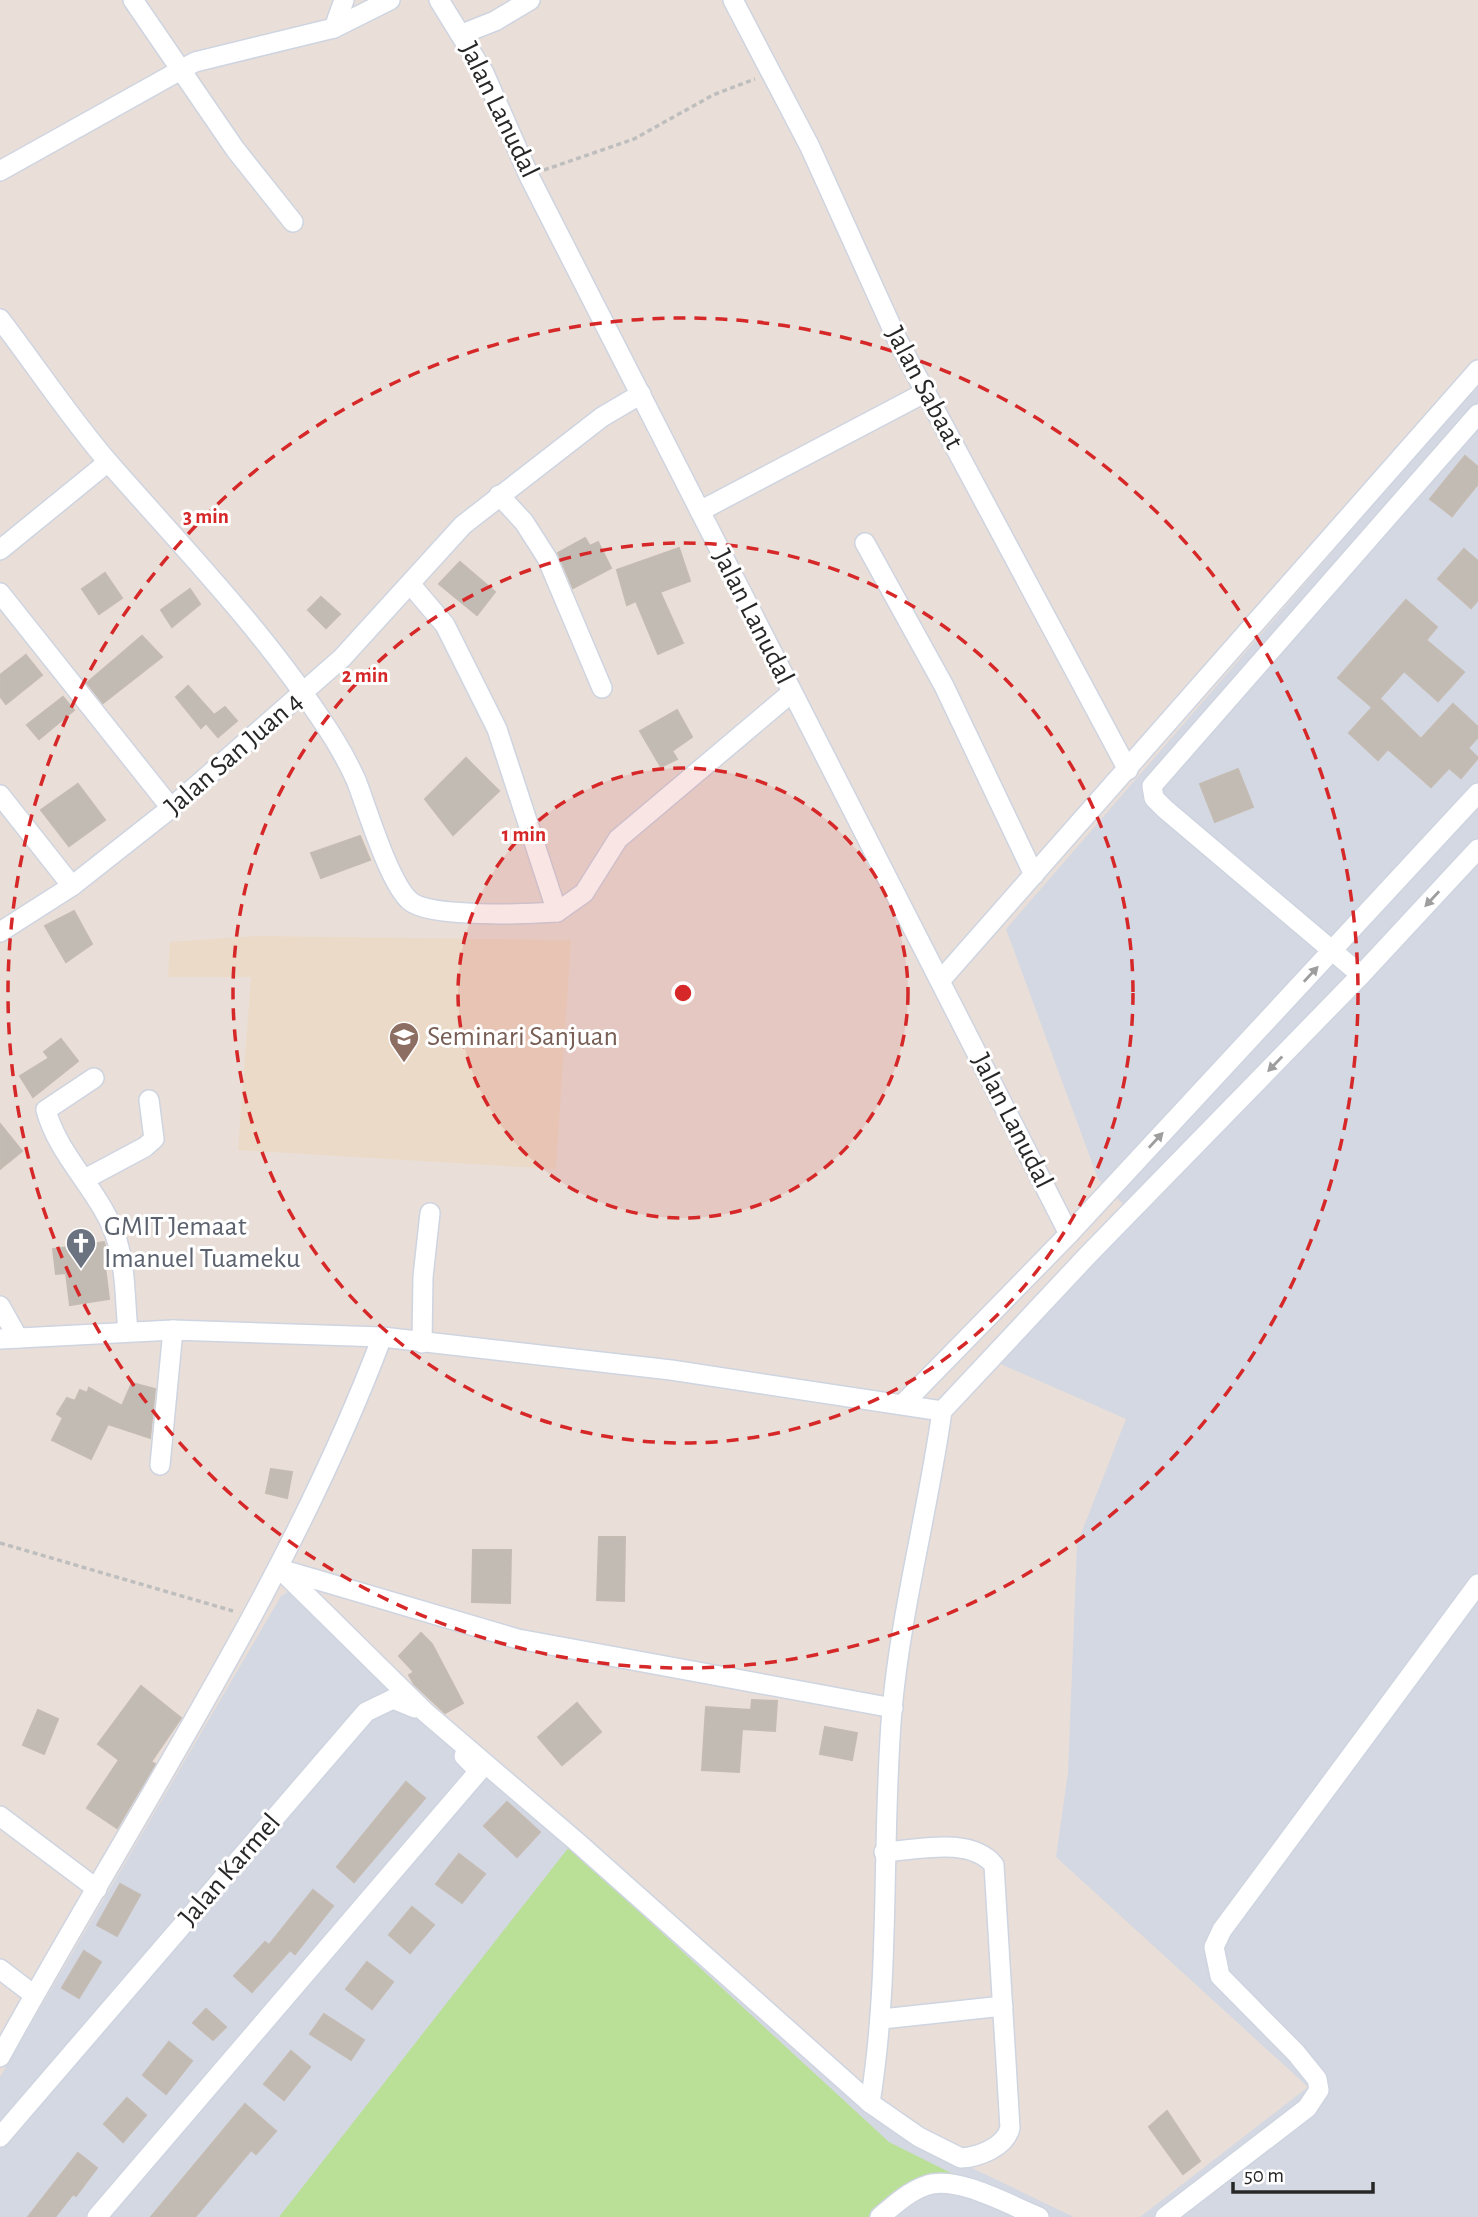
<svg xmlns="http://www.w3.org/2000/svg" width="1478" height="2217" font-family="'Alegreya Sans',sans-serif">
<rect width="100%" height="100%" fill="#e9dfd8"/>
<!-- education -->
<polygon fill="#ebdac8" points="256,936 571,940 556,1169 238,1150 251,977 168,977 170,942"/>
<!-- airport -->
<g fill="#d4d8e2">
<polygon points="1478,384 1478,2217 1140,2217 1308,2087 1056,1857 1068,1772 1077,1544 1126,1419 996,1362 1136,1217 1098,1179 1006,929"/>
<polygon points="291,1590 899,2133 1074,2217 0,2217 0,2077 281,1596"/>
</g>
<!-- green -->
<polygon fill="#badf96" points="569,1847 889,2142 955,2175 914,2184 871,2217 279,2217"/>
<!-- building -->
<g fill="#c1bbb4" stroke="#c4bbb3" stroke-width="2">
<polygon points="1465,456 1478,467 1478,484 1452,516 1430,499"/>
<polygon points="585,538 590,546 598,542 611,568 573,588 558,553"/>
<polygon points="679,548 690,581 660,592 683,643 658,654 636,601 627,605 617,570"/>
<polygon points="1464,549 1478,561 1478,600 1471,608 1438,579"/>
<polygon points="460,562 495,592 477,615 439,584"/>
<polygon points="105,573 122,598 99,614 82,589"/>
<polygon points="190,589 200,604 172,627 161,610"/>
<polygon points="321,597 340,614 326,628 308,610"/>
<polygon points="1406,600 1437,627 1426,640 1464,672 1438,701 1404,671 1372,707 1338,678"/>
<polygon points="142,636 162,657 103,703 87,683"/>
<polygon points="26,655 42,675 6,704 0,696 0,675"/>
<polygon points="188,686 214,715 225,707 237,721 218,737 206,723 201,728 176,697"/>
<polygon points="63,697 74,710 39,739 27,725"/>
<polygon points="1380,699 1421,739 1453,704 1478,727 1478,737 1468,748 1478,758 1461,778 1449,768 1431,787 1388,749 1378,760 1349,733"/>
<polygon points="677,710 692,737 672,751 677,759 661,767 640,731"/>
<polygon points="466,758 499,791 453,835 425,799"/>
<polygon points="1238,769 1253,807 1215,822 1200,784"/>
<polygon points="78,784 105,820 69,846 41,810"/>
<polygon points="360,836 370,860 321,878 311,853"/>
<polygon points="74,911 92,944 66,962 45,926"/>
<polygon points="61,1039 78,1061 33,1097 20,1076 49,1058 44,1052"/>
<polygon points="0,1124 22,1151 0,1169"/>
<polygon points="104,1242 110,1265 105,1266 109,1299 70,1305 66,1273 56,1274 53,1249"/>
<polygon points="132,1383 155,1389 150,1438 108,1424 91,1459 52,1440 63,1418 57,1414 67,1398 75,1401 80,1390 87,1393 89,1388 122,1406"/>
<polygon points="271,1469 292,1472 287,1498 266,1493"/>
<polygon points="599,1537 625,1537 624,1601 597,1600"/>
<polygon points="473,1550 511,1550 510,1603 472,1602"/>
<polygon points="421,1633 432,1644 463,1703 445,1713 414,1684 409,1675 414,1672 399,1656"/>
<polygon points="141,1686 181,1718 151,1762 155,1764 117,1828 87,1808 119,1760 98,1744"/>
<polygon points="752,1700 777,1701 775,1731 742,1729 739,1772 702,1770 706,1707 751,1710"/>
<polygon points="577,1703 601,1732 562,1765 538,1737"/>
<polygon points="38,1710 58,1719 44,1754 23,1745"/>
<polygon points="825,1727 857,1733 852,1760 820,1754"/>
<polygon points="406,1782 425,1798 354,1882 337,1867"/>
<polygon points="507,1802 540,1832 517,1857 484,1826"/>
<polygon points="459,1854 485,1874 462,1903 436,1884"/>
<polygon points="120,1884 140,1895 117,1936 97,1925"/>
<polygon points="313,1890 333,1906 295,1954 290,1950 252,1992 234,1976 265,1942 269,1945"/>
<polygon points="412,1907 434,1925 410,1953 389,1935"/>
<polygon points="84,1951 101,1962 79,1998 62,1988"/>
<polygon points="367,1962 393,1982 372,2009 346,1989"/>
<polygon points="206,2009 226,2027 213,2040 193,2023"/>
<polygon points="324,2014 364,2040 351,2060 310,2034"/>
<polygon points="169,2042 192,2061 166,2094 143,2075"/>
<polygon points="291,2051 310,2067 284,2100 264,2084"/>
<polygon points="127,2098 146,2115 123,2142 104,2124"/>
<polygon points="245,2104 276,2131 256,2154 251,2150 195,2217 151,2217"/>
<polygon points="1167,2111 1200,2161 1183,2174 1149,2127"/>
<polygon points="78,2153 97,2168 76,2196 73,2194 55,2217 28,2217"/>
</g>
<g fill="none" stroke-linecap="round" stroke-linejoin="round">
<!-- minor casing -->
<g stroke="#ced4e0" stroke-width="22">
<g id="minor">
<polyline points="133,0 235,149 293,222"/>
<polyline points="439,0 484,73 530,178 1069,1234"/>
<polyline points="733,0 810,147 897,339 1128,770"/>
<polyline points="334,28 344,0"/>
<polyline points="462,34 495,21 530,0"/>
<polyline points="0,171 195,62 334,28 390,0"/>
<path d="M0,319c36,47 70,99 109,144 70,80 152,165 210,253 14,20 27,42 37,64 11,28 33,103 54,121 19,17 119,13 147,11l27,-19 34,-54 173,-146"/>
<polyline points="499,495 524,522 547,558 602,688"/>
<polyline points="700,511 926,392"/>
<polyline points="865,543 944,686 1034,875"/>
<polyline points="0,550 108,462"/>
<polyline points="411,585 445,625 497,729 557,912"/>
<polyline points="0,593 171,808"/>
<polyline points="0,795 72,886"/>
<polyline points="0,932 72,886 171,808 342,658 463,525 602,417 641,394"/>
<polyline points="1361,975 1165,809 1154,798 1152,786 1478,414"/>
<polyline points="940,981 1478,370"/>
<path d="M94,1078l-48,32c13,49 59,85 72,134 8,27 7,60 10,87"/>
<polyline points="85,1179 145,1147 154,1139 149,1100"/>
<polyline points="0,1306 18,1338"/>
<polyline points="0,1339 173,1330"/>
<polyline points="422,1343 423,1277 430,1213"/>
<polyline points="903,1404 1069,1234 1478,793"/>
<polyline points="942,1411 1088,1255 1361,975 1478,849"/>
<path d="M160,1465l13,-135 209,7 289,33 271,41c-14,100 -41,199 -50,299 -11,131 -1,264 -22,393l-293,-261 -152,-130 -146,-144"/>
<polyline points="287,1571 518,1639 893,1708"/>
<polyline points="0,1816 97,1889"/>
<polyline points="0,1969 34,1995"/>
<polyline points="882,2019 1003,2006"/>
<path d="M0,2057c130,-238 286,-465 382,-720"/>
<path d="M870,2103l49,34 42,21c18,-1 44,-11 49,-30l-16,-263c-24,-29 -77,-15 -110,-13"/>
<polyline points="0,2137 366,1712 393,1699 415,1708"/>
<polyline points="97,2217 479,1771 464,1756"/>
<path d="M880,2217c13,-11 28,-25 45,-31 31,-12 84,19 114,31"/>
<polyline points="1165,2217 1307,2108 1319,2090 1317,2079 1296,2053 1220,1976 1214,1947 1222,1930 1478,1584"/>
</g>
</g>
<!-- path -->
<g stroke="#bebebe" stroke-width="3.5" stroke-dasharray="5 3.5" stroke-linecap="butt">
<polyline points="544,170 634,139 713,95 755,79"/>
<polyline points="0,1543 233,1611"/>
</g>
<!-- minor -->
<use href="#minor" stroke="#fff" stroke-width="19"/>
</g>
<!-- one-way arrows -->
<defs><path id="oneway-solid" d="M-6-.8H1V-3.2L6.5 0L1 3.2V.8H-6Z" transform="scale(1.75)"/></defs>
<g fill="#9e9e9e">
<use href="#oneway-solid" transform="translate(1432 899) rotate(133)"/>
<use href="#oneway-solid" transform="translate(1311 974) rotate(-47)"/>
<use href="#oneway-solid" transform="translate(1275 1064) rotate(134)"/>
<use href="#oneway-solid" transform="translate(1156 1140) rotate(-47)"/>
</g>
<!-- distance rings -->
<circle cx="683" cy="993" r="225" fill="#d62828" fill-opacity=".12"/>
<g fill="none" stroke="#d62828" stroke-width="3.5" stroke-dasharray="12 9">
<circle cx="683" cy="993" r="225"/>
<circle cx="683" cy="993" r="450"/>
<circle cx="683" cy="993" r="675"/>
</g>
<!-- icons -->
<defs>
<g id="university-pin" transform="scale(1.575)"><path d="M0 17L-7.5 6A9.5 9.5 0 1 1 7.5 6Z" fill="#8d6e63" stroke="#fff"/><path d="M0-5L7-2L0 1L-7-2ZM-4 1L0 2.5L4 1V4Q0 6-4 4Z" fill="#fff"/></g>
<g id="church-pin" transform="scale(1.575)"><path d="M0 17L-7.5 6A9.5 9.5 0 1 1 7.5 6Z" fill="#6b7280" stroke="#fff"/><path d="M-1.2-6h2.4v3.5h3.3v2.4h-3.3V6h-2.4V-.1h-3.3v-2.4h3.3Z" fill="#fff"/></g>
</defs>
<g fill-rule="evenodd">
<use href="#university-pin" x="404" y="1037"/>
<use href="#church-pin" x="81" y="1243"/>
</g>
<g text-anchor="middle" dominant-baseline="central" stroke-width="6" stroke-linejoin="round" paint-order="stroke">
<!-- street labels -->
<g font-size="28" fill="#272727" stroke="#fff">
<text transform="translate(499 110) rotate(64)">Jalan Lanudal</text>
<text transform="translate(924 388) rotate(62)">Jalan Sabaat</text>
<text transform="translate(753 617) rotate(63)">Jalan Lanudal</text>
<text transform="translate(234 754) rotate(-41)">Jalan San Juan 4</text>
<text transform="translate(1012 1121) rotate(63)">Jalan Lanudal</text>
<text transform="translate(230 1870) rotate(-49)">Jalan Karmel</text>
</g>
<!-- education labels -->
<g font-size="28" fill="#785e54" stroke="#fff" text-anchor="start">
<text x="427" y="1037">Seminari Sanjuan</text>
</g>
<!-- worship labels -->
<g font-size="28" fill="#5b616d" stroke="#fff" text-anchor="start">
<text x="104" y="1227">GMIT Jemaat<tspan x="104" dy="32">Imanuel Tuameku</tspan></text>
</g>
</g>
<circle cx="683" cy="993" r="10" fill="#d62828" stroke="#fff" stroke-width="3.5"/>
<g font-size="21" text-anchor="middle" font-weight="bold" fill="#d62828" stroke="#fff" stroke-width="6" stroke-linejoin="round" paint-order="stroke">
<text x="206" y="523">3 min</text>
<text x="365" y="682">2 min</text>
<text x="524" y="841">1 min</text>
</g>
<!-- scale -->
<path d="M1233 2182v10h140v-10" fill="none" stroke="#272727" stroke-width="3.5"/>
<text x="1244" y="2182" font-size="21" fill="#272727" stroke="#ffffff" stroke-width="5" paint-order="stroke">50 m</text>
</svg>
